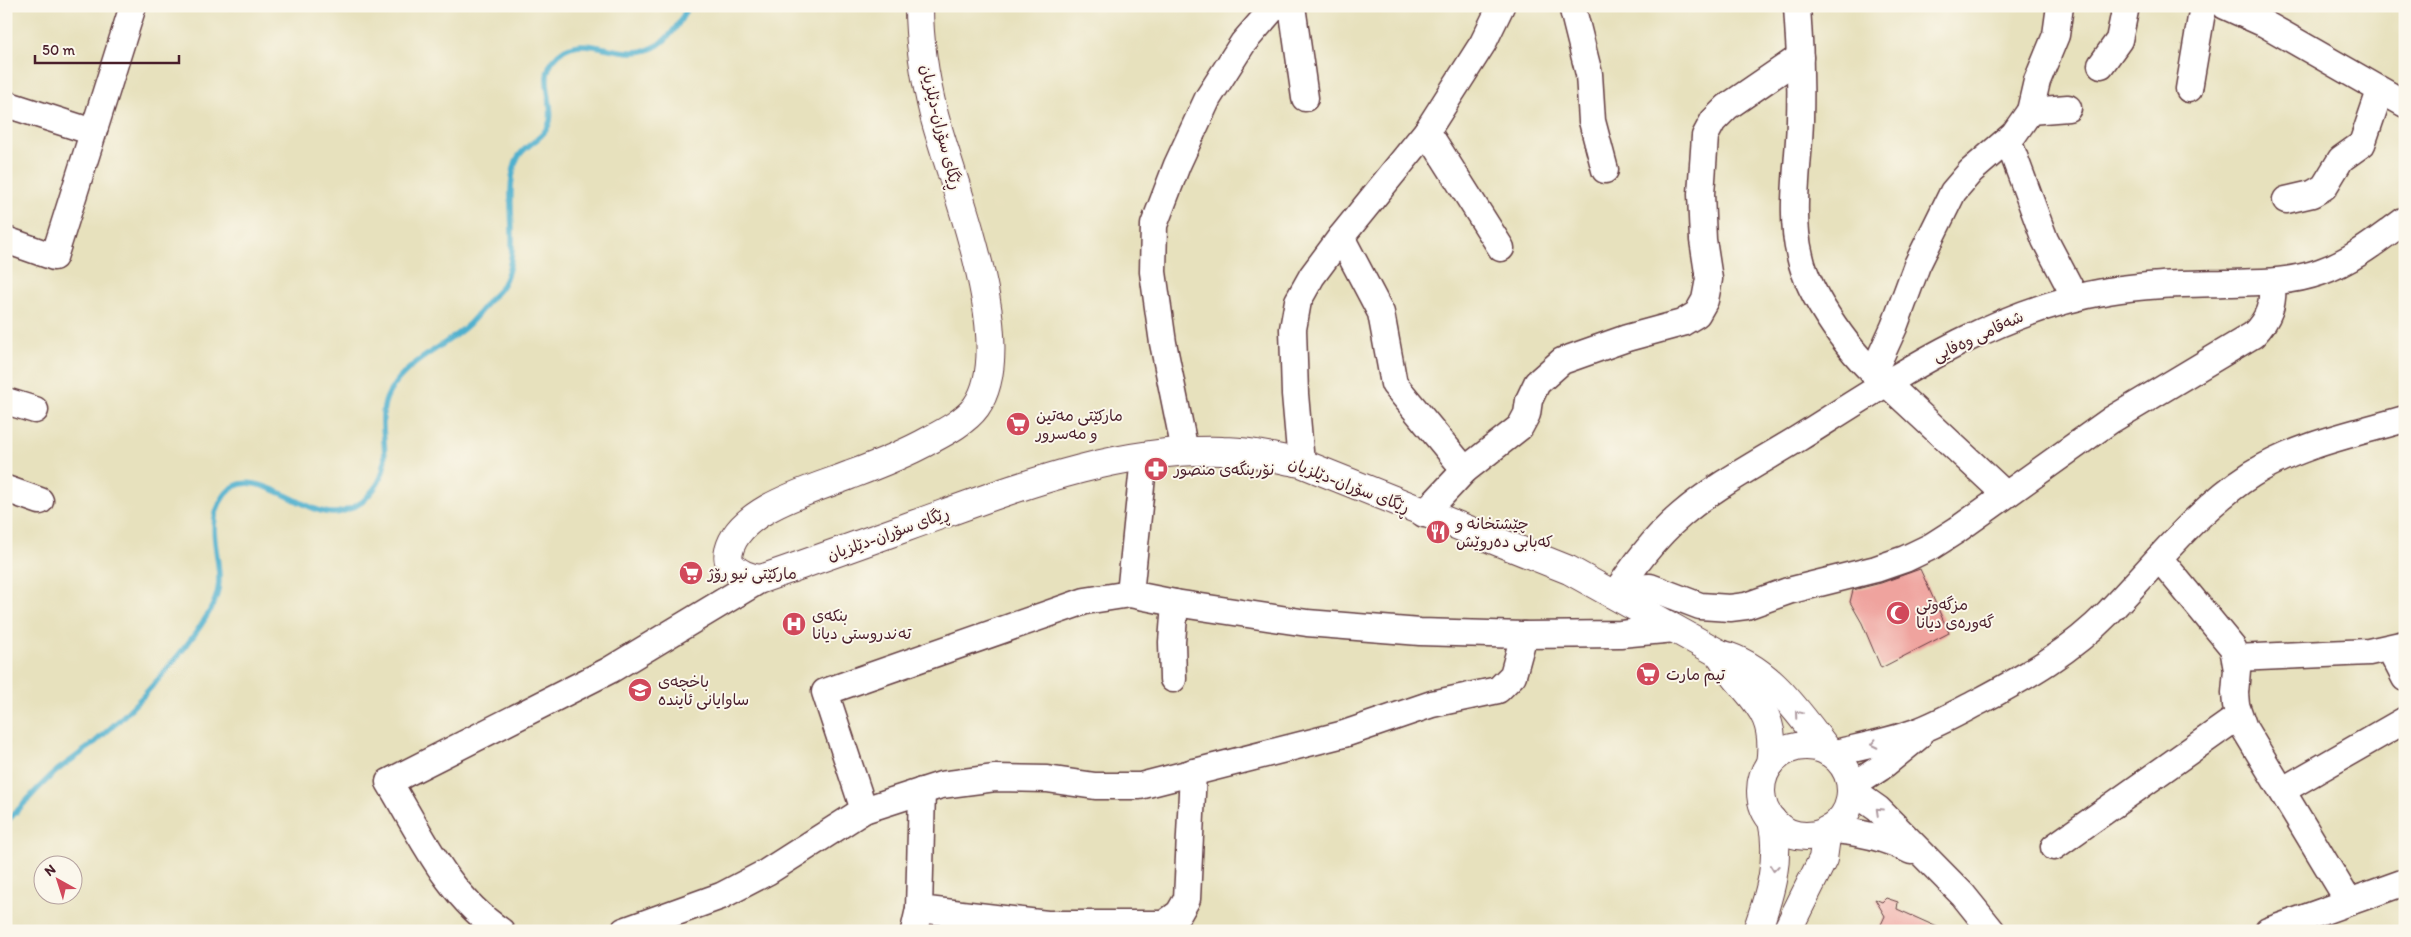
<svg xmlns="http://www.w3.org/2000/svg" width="2411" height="937" font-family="Itim,'Playpen Sans Arabic',sans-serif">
<rect width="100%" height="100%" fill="#fbf7ec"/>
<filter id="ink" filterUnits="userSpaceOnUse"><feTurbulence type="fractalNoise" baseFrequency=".02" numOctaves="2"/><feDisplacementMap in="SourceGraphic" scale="10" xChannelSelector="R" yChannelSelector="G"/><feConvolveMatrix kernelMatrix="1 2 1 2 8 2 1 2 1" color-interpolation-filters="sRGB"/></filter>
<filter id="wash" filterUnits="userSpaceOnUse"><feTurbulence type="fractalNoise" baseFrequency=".0096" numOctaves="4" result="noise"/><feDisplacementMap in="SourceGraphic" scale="20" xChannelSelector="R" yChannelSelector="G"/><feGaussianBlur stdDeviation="1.12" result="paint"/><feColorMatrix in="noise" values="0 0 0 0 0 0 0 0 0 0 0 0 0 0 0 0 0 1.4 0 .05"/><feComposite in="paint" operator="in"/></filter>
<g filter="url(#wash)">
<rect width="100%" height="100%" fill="#e7e1bd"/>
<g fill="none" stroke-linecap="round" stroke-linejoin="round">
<!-- stream -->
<path stroke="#4fb0ce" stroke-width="5.5" d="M6,822c18,-17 34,-38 53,-53 12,-9 24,-17 35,-26 34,-29 64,-61 91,-96 11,-14 23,-30 30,-47 14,-34 -15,-70 9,-104 25,-36 77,16 108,17 8,1 23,-6 30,-11 4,-3 8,-9 12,-13 24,-29 -2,-66 15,-96 18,-33 54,-44 80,-69 7,-7 14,-16 20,-24 4,-4 10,-9 13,-14 21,-36 1,-82 13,-122 5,-19 30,-23 35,-43 4,-20 -11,-42 3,-61 35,-47 92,40 135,-54"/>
</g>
<g id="blocks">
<!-- building -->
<g fill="#efa39e">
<polygon points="1920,569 1949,633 1881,668 1862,623 1850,602 1853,590 1881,583"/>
<polygon points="1886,898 1898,902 1897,909 1946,931 1878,931 1885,916 1875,899 1882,902"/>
</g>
</g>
</g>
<g filter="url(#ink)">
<use href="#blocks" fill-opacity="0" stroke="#623c41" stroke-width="1"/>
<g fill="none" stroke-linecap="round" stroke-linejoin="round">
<!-- minor casing -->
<g stroke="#623c41" stroke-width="29">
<g id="minor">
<polyline points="1292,6 1305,98"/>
<polyline points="1572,6 1589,74 1592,121 1605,170"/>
<path d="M1797,6c3,38 4,76 3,114 -1,44 -11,93 0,136 8,39 54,104 86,127l119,111"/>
<polyline points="2225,6 2265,24 2405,104"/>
<polyline points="2101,65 2119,40 2126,6"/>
<polyline points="2189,89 2203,6"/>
<polyline points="6,104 93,132"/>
<polyline points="2030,111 2068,108"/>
<polyline points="1427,131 1501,248"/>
<polyline points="2008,140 2045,240 2075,297"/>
<polyline points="2286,200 2312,194 2324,187 2341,159 2362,144 2380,91"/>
<polyline points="1341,237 1381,313 1394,384 1465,470"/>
<polyline points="6,240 54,257 133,6"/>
<polyline points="1873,373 1894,327 1917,265 1953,192 1971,171 2014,134 2030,111 2037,81 2056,35 2060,6"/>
<polyline points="6,401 35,410"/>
<polyline points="1185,451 1163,343 1153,272 1154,225 1177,165 1208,98 1243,43 1275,6"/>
<polyline points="1301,463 1295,394 1293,329 1298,301 1312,276 1341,237 1427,131 1483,43 1501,6"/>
<polyline points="6,489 40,501"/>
<polyline points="1424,514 1465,470 1520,427 1527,414 1529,400 1537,383 1562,361 1627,338 1682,323 1697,314 1705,300 1709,279 1703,240 1701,194 1705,136 1713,121 1727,107 1800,57"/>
<polyline points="2159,558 2233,648 2237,670 2235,693 2236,705 2244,728 2349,902"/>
<polyline points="1130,594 1144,457"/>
<path d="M1614,595c20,-29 40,-57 67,-80 35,-30 79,-53 118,-77 97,-61 193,-127 309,-147 39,-7 78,-7 118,-8 31,-1 63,0 94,-11 32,-11 58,-32 85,-52"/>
<path d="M1622,599l14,-11 14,-1 50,19 30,2 16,-2 42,-15 88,-22 29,-10 27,-13 25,-16 154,-110 142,-85c16,-16 21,-31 19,-53"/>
<polyline points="2390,649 2405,678"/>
<polyline points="2236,658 2369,652 2405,644"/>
<polyline points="1173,679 1172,642 1175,603"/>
<path d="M1831,754c29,-7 57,-12 85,-22 22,-8 43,-20 64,-31 47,-25 91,-50 128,-88 46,-47 88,-103 144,-139 46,-29 101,-40 153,-55"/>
<polyline points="1851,787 1880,768 1918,737"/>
<polyline points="1851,790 1878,809 1963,895 1992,931"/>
<polyline points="2283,790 2405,720"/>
<polyline points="922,791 919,909 1047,924 1164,924 1179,913 1187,899 1193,772"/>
<polyline points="864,810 825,692 1085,601 1130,594 1175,603 1307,623 1420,632 1524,635 1620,634 1675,629"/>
<path d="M1828,830c30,1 56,7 83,21"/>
<polyline points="2054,847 2239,716"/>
<path d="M501,931c-53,-35 -80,-96 -112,-149l221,-112 151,-91"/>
<polyline points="624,931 721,896 767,872 864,810 941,785 995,778 1047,779 1095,786 1140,786 1344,734 1432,704 1498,690 1513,675 1524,635"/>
<polyline points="914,931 919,909"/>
<polyline points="2268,931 2405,882"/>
</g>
</g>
<!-- major casing -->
<g stroke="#623c41" stroke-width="30">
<g id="major">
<path d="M919,6c0,36 6,73 15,109 18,69 86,230 42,292 -10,14 -31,25 -46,33 -25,14 -53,25 -80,35 -35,14 -111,33 -121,76 -1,4 -1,10 2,14 8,9 18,13 30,14 61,-21 121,-43 182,-65 91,-33 182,-66 280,-63 26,0 52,7 78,12l268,107 151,84c49,12 79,60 109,98"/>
<path d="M1720,654c24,44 59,50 50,110"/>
<circle cx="1806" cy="791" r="45"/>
<path d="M1757,931c13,-37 24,-72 15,-111"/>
<polyline points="1787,931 1823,859 1827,830"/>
</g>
</g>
<!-- minor -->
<use href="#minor" stroke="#fff" stroke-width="26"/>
<!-- major -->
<use href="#major" stroke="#fff" stroke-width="28"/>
</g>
<!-- one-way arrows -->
<defs><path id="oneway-chevron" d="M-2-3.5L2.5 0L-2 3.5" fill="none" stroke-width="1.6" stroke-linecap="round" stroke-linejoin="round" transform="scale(1.25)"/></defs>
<g stroke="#ae9aa0">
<use href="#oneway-chevron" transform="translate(1798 714) rotate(-130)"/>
<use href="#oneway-chevron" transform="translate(1874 744) rotate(168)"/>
<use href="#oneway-chevron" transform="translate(1879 811) rotate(-136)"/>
<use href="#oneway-chevron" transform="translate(1774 868) rotate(96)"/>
</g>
</g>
<!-- icons -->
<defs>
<g id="supermarket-disc" transform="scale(1.25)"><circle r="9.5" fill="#d1495b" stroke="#fbf7ec"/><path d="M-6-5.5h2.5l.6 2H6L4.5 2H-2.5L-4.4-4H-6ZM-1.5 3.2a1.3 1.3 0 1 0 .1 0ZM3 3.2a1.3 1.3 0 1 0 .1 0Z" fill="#fff"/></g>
<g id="pharmacy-disc" transform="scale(1.25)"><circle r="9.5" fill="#d1495b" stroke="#fbf7ec"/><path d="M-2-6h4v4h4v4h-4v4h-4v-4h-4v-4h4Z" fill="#fff"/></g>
<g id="restaurant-disc" transform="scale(1.25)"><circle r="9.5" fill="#d1495b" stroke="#fbf7ec"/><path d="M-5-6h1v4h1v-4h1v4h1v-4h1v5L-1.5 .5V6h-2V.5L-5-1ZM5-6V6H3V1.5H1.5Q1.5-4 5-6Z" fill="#fff"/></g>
<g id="mosque-disc" transform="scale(1.25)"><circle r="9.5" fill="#d1495b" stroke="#fbf7ec"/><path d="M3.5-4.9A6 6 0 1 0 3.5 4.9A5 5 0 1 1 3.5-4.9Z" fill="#fff"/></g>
<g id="hospital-disc" transform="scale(1.25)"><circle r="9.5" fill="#d1495b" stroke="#fbf7ec"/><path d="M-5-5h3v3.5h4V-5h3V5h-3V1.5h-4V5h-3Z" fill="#fff"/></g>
<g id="school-disc" transform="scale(1.25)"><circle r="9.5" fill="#d1495b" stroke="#fbf7ec"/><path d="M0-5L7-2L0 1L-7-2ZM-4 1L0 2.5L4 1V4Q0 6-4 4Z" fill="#fff"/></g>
</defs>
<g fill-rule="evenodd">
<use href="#supermarket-disc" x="1018" y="424"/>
<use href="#pharmacy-disc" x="1156" y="469"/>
<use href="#restaurant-disc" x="1438" y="532"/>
<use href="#supermarket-disc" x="691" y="573"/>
<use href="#mosque-disc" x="1898" y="613"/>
<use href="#hospital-disc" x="794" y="624"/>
<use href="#supermarket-disc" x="1648" y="674"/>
<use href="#school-disc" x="640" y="690"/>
</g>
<g text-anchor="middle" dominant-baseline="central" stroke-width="4" stroke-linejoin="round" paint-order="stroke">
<!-- street labels -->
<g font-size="16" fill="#4a1f2b" stroke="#fbf7ec">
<text transform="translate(941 127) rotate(76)">ڕێگای سۆران-دێلزیان</text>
<text transform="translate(1978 336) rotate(-25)">شەقامی وەفایی</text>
<text transform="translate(1349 485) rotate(21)">ڕێگای سۆران-دێلزیان</text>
<text transform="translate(888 534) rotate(-20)">ڕێگای سۆران-دێلزیان</text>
</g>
<!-- poi labels -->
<g font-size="16" fill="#4a1f2b" stroke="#fbf7ec" text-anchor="start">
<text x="1036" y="415">مارکێتی مەتین<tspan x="1036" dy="18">و مەسرور</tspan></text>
<text x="1174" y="469">نۆرینگه‌ی منصور</text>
<text x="1456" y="523">چێشتخانە و<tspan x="1456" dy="18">کەبابی دەروێش</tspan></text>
<text x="708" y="573">مارکێتی نیو رۆژ</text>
<text x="1916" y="604">مزگەوتی<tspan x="1916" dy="18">گەورەی دیانا</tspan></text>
<text x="812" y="615">بنکەی<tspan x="812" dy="18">تەندروستی دیانا</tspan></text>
<text x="1666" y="674">تیم مارت</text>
<text x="658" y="681">باخچەی<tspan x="658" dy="18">ساوایانی ئایندە</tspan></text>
</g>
</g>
<!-- margin -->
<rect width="2411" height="937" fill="none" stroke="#fbf7ec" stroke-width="25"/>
<!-- north arrow -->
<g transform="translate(58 880) rotate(321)"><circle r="24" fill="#fbf7ec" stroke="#b4a19f"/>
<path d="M0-4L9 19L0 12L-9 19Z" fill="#d1495b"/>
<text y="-8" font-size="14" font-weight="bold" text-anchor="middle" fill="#4a1f2b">N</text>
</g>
<!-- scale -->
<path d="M35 55v8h144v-8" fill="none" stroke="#4a1f2b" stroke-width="2.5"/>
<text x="42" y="55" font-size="15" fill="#4a1f2b" stroke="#fbf7ec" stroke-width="4" paint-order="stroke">50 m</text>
</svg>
